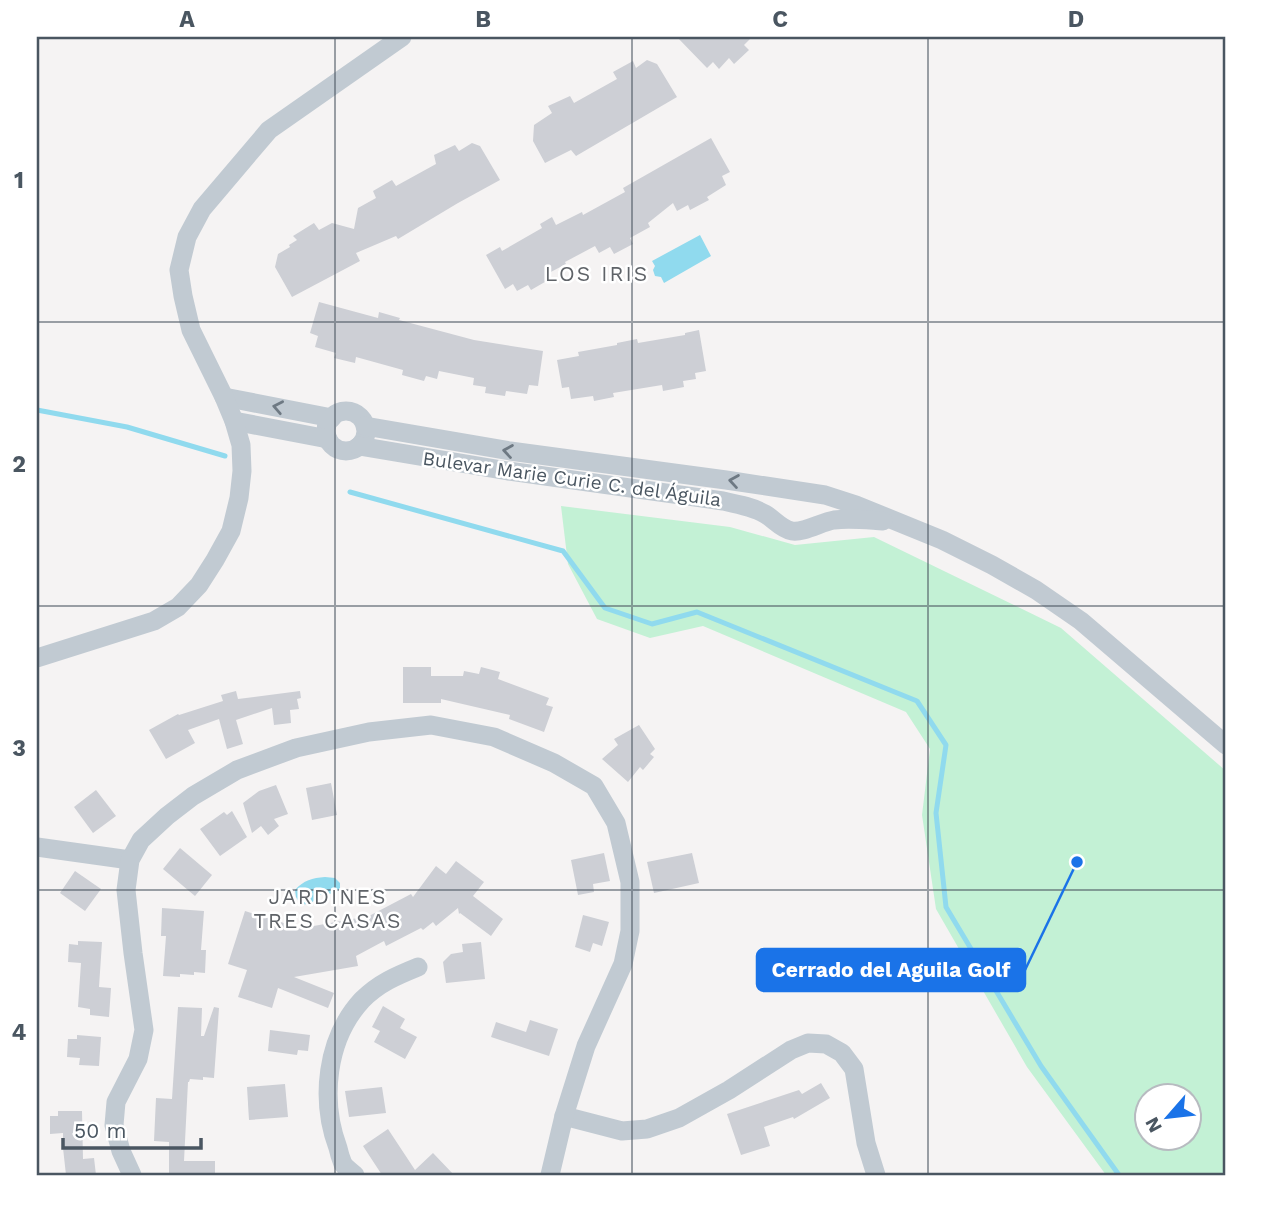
<svg xmlns="http://www.w3.org/2000/svg" width="1263" height="1212" font-family="'Work Sans',sans-serif">
<rect width="100%" height="100%" fill="#f5f3f3"/>
<!-- green -->
<path fill="#c3f1d5" fill-rule="evenodd" d="M561,506l169,21 65,18 79,-8 187,91 165,143v404h-120l-79,-108 -91,-158 -14,-94 8,-66 -24,-37 -203,-86 -53,12 -53,-19 -29,-55zM1148,1096h42v42h-42z"/>
<!-- water -->
<g fill="#90daee">
<polygon points="700,235 711,256 664,283 661,277 655,276 653,270 655,266 652,261"/>
<path d="M325,877l10,1 5,5v5c-5,7 -9,6 -16,5 -12,5 -8,13 -24,11l-4,-7 -1,-7c9,-10 17,-12 30,-13z"/>
</g>
<g fill="none" stroke-linecap="round" stroke-linejoin="round">
<!-- stream -->
<g stroke="#90daee" stroke-width="5">
<polyline points="37,410 127,427 225,456"/>
<polyline points="350,492 563,551 605,608 652,624 697,612 917,701 946,745 936,813 946,907 1041,1066 1119,1175"/>
</g>
</g>
<!-- building -->
<g fill="#cdcfd5">
<polygon points="677,37 752,37 744,45 749,50 734,64 729,58 719,69 713,62 707,68"/>
<polygon points="647,60 657,64 677,97 576,156 571,150 545,163 533,141 534,125 552,113 548,106 570,96 574,103 617,79 613,72 633,61 636,68"/>
<polygon points="711,138 730,172 722,176 726,185 707,197 709,200 690,210 688,205 677,211 673,203 648,223 650,227 630,238 633,244 614,254 610,247 599,253 595,246 565,262 566,264 547,274 550,279 531,290 528,285 517,291 513,284 505,289 486,255 500,247 502,251 542,228 540,224 552,217 556,225 582,212 583,215 625,192 623,188"/>
<polygon points="472,143 480,146 500,180 458,203 398,239 396,236 356,253 360,261 292,297 275,267 278,254 290,247 289,245 297,240 293,236 314,223 319,230 332,223 354,229 358,208 376,198 373,191 392,180 396,186 436,164 434,155 455,145 459,151"/>
<polygon points="319,302 378,318 379,312 400,318 399,320 474,340 543,351 538,386 529,385 527,394 506,391 505,396 485,393 486,387 473,385 474,378 439,371 437,379 426,376 424,381 402,375 403,370 356,357 355,363 334,358 336,353 315,347 318,336 310,333"/>
<polygon points="699,330 706,371 695,373 696,379 683,381 684,387 663,391 662,385 613,393 614,397 594,401 593,396 571,399 569,387 562,388 557,360 579,356 578,352 617,345 617,343 637,339 638,343 685,335 685,333"/>
<polygon points="403,667 431,667 431,676 463,676 464,671 479,674 481,667 500,672 498,679 549,698 546,705 553,707 544,732 509,719 510,715 441,699 441,703 403,703"/>
<polygon points="236,691 238,699 300,691 301,698 297,699 299,709 290,710 291,723 274,725 272,708 236,720 243,744 227,749 219,719 188,730 195,743 166,759 149,730 178,714 179,715 223,701 221,695"/>
<polygon points="639,725 655,749 650,754 654,757 643,770 640,767 628,782 602,759 618,745 614,739"/>
<polygon points="331,783 337,815 312,820 306,788"/>
<polygon points="276,785 288,814 274,819 279,826 268,835 261,826 252,833 243,803 259,791"/>
<polygon points="96,790 116,816 93,833 74,807"/>
<polygon points="232,811 247,837 220,856 200,829 224,812 227,815"/>
<polygon points="180,848 212,875 195,896 163,869"/>
<polygon points="604,853 610,881 593,884 594,892 578,895 571,860"/>
<polygon points="692,853 699,883 654,893 647,862"/>
<polygon points="456,861 484,882 473,896 503,919 491,936 460,913 459,914 458,908 436,926 433,922 423,930 421,928 386,946 384,941 356,956 358,966 294,977 334,993 328,1008 278,988 272,1008 238,997 247,970 228,964 245,911 284,923 296,923 297,929 369,916 411,894 413,897 436,866 446,874"/>
<polygon points="75,871 101,889 85,911 60,893"/>
<polygon points="162,908 204,911 201,950 206,950 205,973 194,972 194,975 180,974 180,977 163,976 166,936 161,936"/>
<polygon points="583,915 609,922 602,946 593,943 590,952 575,947"/>
<polygon points="78,941 102,942 99,987 111,988 109,1017 90,1015 90,1009 78,1007 81,963 68,962 69,944 78,945"/>
<polygon points="481,942 485,979 446,983 443,962 451,954 463,952 462,944"/>
<polygon points="383,1006 405,1019 400,1028 417,1037 405,1059 374,1042 380,1031 372,1027"/>
<polygon points="178,1007 202,1008 201,1036 204,1036 214,1007 219,1008 214,1078 203,1077 203,1080 190,1079 189,1082 188,1082 184,1161 215,1161 215,1175 169,1175 169,1142 154,1141 156,1098 172,1099"/>
<polygon points="530,1020 558,1029 549,1056 491,1037 496,1022 526,1032"/>
<polygon points="270,1030 310,1035 308,1051 298,1050 297,1055 268,1051"/>
<polygon points="77,1035 101,1037 99,1066 79,1065 80,1058 67,1057 68,1039 77,1039"/>
<polygon points="821,1083 830,1098 794,1119 793,1117 764,1127 770,1146 741,1155 727,1114 799,1090 802,1094"/>
<polygon points="285,1084 288,1117 249,1120 247,1087"/>
<polygon points="382,1087 386,1113 349,1117 345,1091"/>
<polygon points="58,1111 82,1111 83,1159 94,1158 96,1175 66,1175 63,1148 63,1133 50,1134 50,1116 58,1116"/>
<polygon points="388,1129 415,1170 433,1153 454,1175 382,1175 363,1146"/>
</g>
<g fill="none" stroke-linecap="round" stroke-linejoin="round">
<!-- minor -->
<g stroke="#c1cad2" stroke-width="19">
<polyline points="224,397 332,418"/>
<circle cx="346" cy="431" r="20"/>
<polyline points="234,421 328,439"/>
<polyline points="365,426 510,451 726,480 825,495 856,505 942,540 992,565 1036,590 1081,621 1226,745"/>
<path d="M359,446l149,25 215,30c14,3 30,6 42,13 9,5 16,15 27,17 11,2 30,-9 42,-11 16,-2 33,0 49,1"/>
<polyline points="37,658 154,621 178,607 199,585 215,560 231,531 239,498 242,471 241,445 234,421 224,397 191,330 183,296 179,270 187,237 202,209 269,130 402,37"/>
<polyline points="37,847 130,860"/>
<polyline points="564,1116 622,1131 647,1129 679,1118 729,1090 791,1050 808,1043 826,1044 842,1053 854,1069 866,1143 876,1175"/>
<polyline points="132,1175 121,1151 114,1125 116,1102 138,1059 144,1030 133,953 126,890 130,860 141,840 167,816 193,796 237,770 296,748 369,732 431,725 494,737 554,763 594,786 616,823 630,882 630,931 623,964 586,1046 564,1116 550,1175"/>
<path d="M355,1175c-4,-3 -9,-7 -12,-11 -2,-5 -4,-11 -5,-16 -18,-48 -12,-109 24,-148 17,-17 34,-24 56,-33"/>
</g>
</g>
<!-- one-way arrows -->
<defs><path id="oneway-chevron" d="M-2-3.5L2.5 0L-2 3.5" fill="none" stroke-width="1.6" stroke-linecap="round" stroke-linejoin="round" transform="scale(1.75)"/></defs>
<g stroke="#6e7983">
<use href="#oneway-chevron" transform="translate(278 407) rotate(-169)"/>
<use href="#oneway-chevron" transform="translate(508 451) rotate(-171)"/>
<use href="#oneway-chevron" transform="translate(734 481) rotate(-171)"/>
</g>
<!-- grid -->
<path fill="none" stroke="#4a5661" stroke-width="2" stroke-opacity="0.55" d="M335,37v1138M632,37v1138M928,37v1138M37,322h1189M37,606h1189M37,890h1189"/>
<g text-anchor="middle" dominant-baseline="central" stroke-width="5" stroke-linejoin="round" paint-order="stroke">
<!-- street labels -->
<g font-size="19" fill="#4a5661" stroke="#fff">
<text transform="translate(572 479) rotate(8)">Bulevar Marie Curie C. del Águila</text>
</g>
<!-- neighbourhood labels -->
<g font-size="21" letter-spacing="2" fill="#5f6368" stroke="#fff">
<text x="597" y="273">LOS IRIS</text>
<text x="328" y="896">JARDINES<tspan x="328" dy="24">TRES CASAS</tspan></text>
</g>
</g>
<!-- callouts -->
<path fill="none" stroke="#1a73e8" stroke-width="2.5" d="M1077 862L1025 970"/>
<circle fill="#1a73e8" stroke="#fff" stroke-width="2.5" cx="1077" cy="862" r="7"/>
<rect fill="#1a73e8" stroke="#1a73e8" stroke-width="2.5" x="757" y="949" width="268" height="42" rx="7"/>
<g font-size="21" text-anchor="middle" font-weight="bold" fill="#fff">
<text x="891" y="977">Cerrado del Aguila Golf</text>
</g>
<!-- border -->
<rect width="1263" height="1212" fill="none" stroke="#ffffff" stroke-width="77"/>
<!-- north arrow -->
<g transform="translate(1168 1117) rotate(242)"><circle r="33" fill="#ffffff" stroke="#b7bbc0" stroke-width="2"/>
<path d="M0-5L12 26L0 18L-12 26Z" fill="#1a73e8"/>
<text y="-10" font-size="19" font-weight="bold" text-anchor="middle" fill="#4a5661">N</text>
</g>
<!-- scale -->
<path d="M63 1138v10h138v-10" fill="none" stroke="#4a5661" stroke-width="3.5"/>
<text x="74" y="1138" font-size="21" fill="#4a5661" stroke="#ffffff" stroke-width="5" paint-order="stroke">50 m</text>
<rect x="38" y="38" width="1186" height="1136" fill="none" stroke="#4a5661" stroke-width="2.5"/>
<g font-size="23" text-anchor="middle" font-weight="bold" fill="#4a5661">
<text x="187" y="27">A</text>
<text x="483" y="27">B</text>
<text x="780" y="27">C</text>
<text x="1076" y="27">D</text>
<text x="19" y="188">1</text>
<text x="19" y="472">2</text>
<text x="19" y="756">3</text>
<text x="19" y="1040">4</text>
</g>
</svg>
